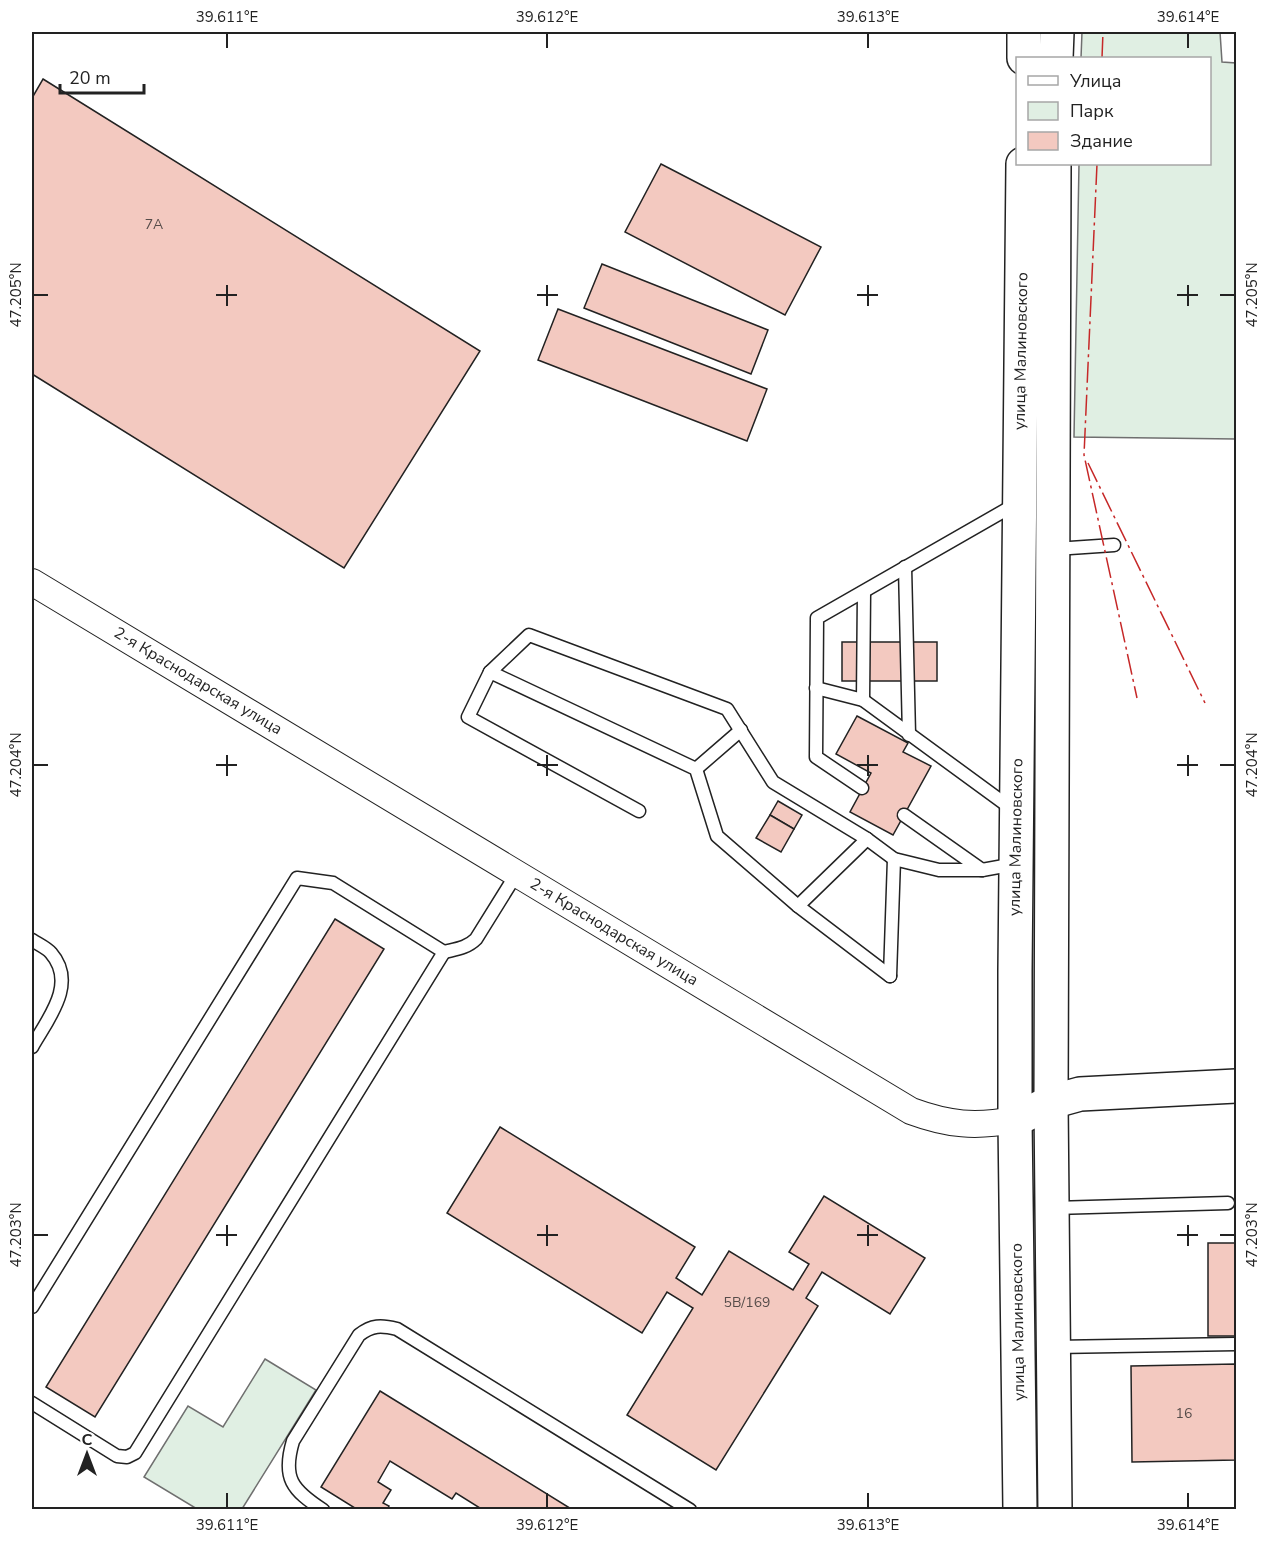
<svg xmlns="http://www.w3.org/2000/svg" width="1268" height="1541" font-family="'Nunito Sans',sans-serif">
<rect width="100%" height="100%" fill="#fff"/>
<!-- green -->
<g fill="#e0efe3" stroke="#6f6f6f" stroke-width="1.5">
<polygon points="1082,32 1220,32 1222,62 1236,63 1236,439 1074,437 1079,164 1210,164 1210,58 1081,58"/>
<polygon points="265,1359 316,1390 242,1509 197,1509 144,1477 188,1406 223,1427"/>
</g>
<!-- building -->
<g fill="#f3c9c0" stroke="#222" stroke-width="1.5">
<polygon points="43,79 480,351 344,568 32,374 32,98"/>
<polygon points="661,164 821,247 785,315 625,232"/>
<polygon points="602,264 768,330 751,374 584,308"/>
<polygon points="558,309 767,389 747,441 538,360"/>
<rect x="842" y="642" width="95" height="39"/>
<polygon points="857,716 908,743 903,752 931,766 893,835 850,812 871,773 836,754"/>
<polygon points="778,801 802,815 794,829 770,815"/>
<polygon points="770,815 794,829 781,852 756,838"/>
<polygon points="335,919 384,949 95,1417 46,1387"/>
<polygon points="500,1127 695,1247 676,1278 702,1295 729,1251 793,1290 809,1264 789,1252 824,1196 925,1258 890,1314 822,1272 806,1298 818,1306 716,1470 627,1415 693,1308 667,1292 642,1333 447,1213"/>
<rect x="1208" y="1243" width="28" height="93"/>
<polygon points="1236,1364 1236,1460 1132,1462 1131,1366"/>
<polygon points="380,1391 573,1510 483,1510 456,1493 452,1499 390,1461 378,1482 391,1490 383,1503 389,1506 387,1510 358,1510 321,1487"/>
</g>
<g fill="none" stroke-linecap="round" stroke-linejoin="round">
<!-- lane casing -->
<g stroke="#222" stroke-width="15">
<g id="lane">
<polyline points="1055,549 1114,545"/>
<polyline points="905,567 909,735"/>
<polyline points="490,672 696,769 717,836 798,906 890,976"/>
<polyline points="816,688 863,700 1012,809"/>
<polyline points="863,700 864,592"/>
<polyline points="696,769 741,730"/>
<polyline points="862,788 816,757 817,618 1016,504"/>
<polyline points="639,811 468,717 490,672 529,635 727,709 773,782 867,839 894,859 939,870 982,870 1015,864"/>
<polyline points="904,815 982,870"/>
<polyline points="798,906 867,839"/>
<path d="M32,940c6,4 15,8 19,13 27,31 -4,67 -19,94"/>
<polyline points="890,976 894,859"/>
<polyline points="1054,1208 1228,1203"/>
<path d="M32,1307l265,-429 36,5 111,69c12,-3 23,-4 32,-13l41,-66"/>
<polyline points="1055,1347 1236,1344"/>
<polyline points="32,1403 117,1456 127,1457 135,1453 444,952"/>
<path d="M323,1510c-31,-20 -41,-32 -30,-69l66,-106c13,-10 22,-10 38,-6l293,181"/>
</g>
</g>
<!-- street casing -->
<g stroke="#222" stroke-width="28">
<path id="street" d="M32,582l879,529c38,14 64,16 104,9"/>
</g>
<!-- secondary casing -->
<g stroke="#222" stroke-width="36">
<polyline id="secondary" points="1015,1120 1051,1102 1080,1094 1236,1086"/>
</g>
<!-- highway casing -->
<g stroke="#222" stroke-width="36">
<g id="highway">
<polyline points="1024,58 1024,32"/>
<polyline points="1056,58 1057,32"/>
<polyline points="1054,164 1051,1102 1055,1510"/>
<polyline points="1020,1510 1015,1120 1015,971 1023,164"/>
</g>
</g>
<!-- lane -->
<use href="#lane" stroke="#fff" stroke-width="12"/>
<!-- street -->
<use href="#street" stroke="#fff" stroke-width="26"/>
<!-- secondary -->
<use href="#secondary" stroke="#fff" stroke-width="33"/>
<!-- highway -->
<use href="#highway" stroke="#fff" stroke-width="33"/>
<!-- power -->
<g stroke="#c62828" stroke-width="1.5" stroke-dasharray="21 4.5 3 4.5" stroke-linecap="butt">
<polyline points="1102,58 1103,32"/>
<polyline points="1097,164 1084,455 1137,698"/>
<polyline points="1088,463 1205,703"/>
</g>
</g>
<!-- ticks -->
<path fill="none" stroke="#222" stroke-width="2" d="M227,33v15M547,33v15M868,33v15M1188,33v15M227,285v21M547,285v21M868,285v21M1188,285v21M33,295h15M216,295h21M537,295h21M857,295h21M1177,295h21M1220,295h15M227,755v21M547,755v21M868,755v21M1188,755v21M33,765h15M216,765h21M537,765h21M857,765h21M1177,765h21M1220,765h15M227,1225v21M547,1225v21M868,1225v21M1188,1225v21M33,1235h15M216,1235h21M537,1235h21M857,1235h21M1177,1235h21M1220,1235h15M227,1493v15M547,1493v15M868,1493v15M1188,1493v15"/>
<g text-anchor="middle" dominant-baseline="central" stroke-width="4.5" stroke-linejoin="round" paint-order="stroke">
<!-- number labels -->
<g font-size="14" fill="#564c4a">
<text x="154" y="224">7А</text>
<text x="747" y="1302">5В/169</text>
<text x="1184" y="1413">16</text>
</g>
<!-- street labels -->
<g font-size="16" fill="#222" stroke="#fff">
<text transform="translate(1021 351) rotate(-89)">улица Малиновского</text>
<text transform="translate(198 681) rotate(31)">2-я Краснодарская улица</text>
<text transform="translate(1016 837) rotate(-89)">улица Малиновского</text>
<text transform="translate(614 932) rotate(31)">2-я Краснодарская улица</text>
<text transform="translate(1018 1322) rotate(-91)">улица Малиновского</text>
</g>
</g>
<!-- border -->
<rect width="1268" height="1541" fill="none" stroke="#ffffff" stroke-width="66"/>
<!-- legend -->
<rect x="1016" y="57" width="195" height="108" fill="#ffffff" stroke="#a7a7a7" stroke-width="1.5"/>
<rect x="1028" y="76" width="30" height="9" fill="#ffffff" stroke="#a7a7a7" stroke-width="1.5"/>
<text x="1070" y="87" font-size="18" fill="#222222">Улица</text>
<rect x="1028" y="102" width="30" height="18" fill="#e0efe3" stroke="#a7a7a7" stroke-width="1.5"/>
<text x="1070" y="117" font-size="18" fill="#222222">Парк</text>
<rect x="1028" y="132" width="30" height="18" fill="#f3c9c0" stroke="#a7a7a7" stroke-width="1.5"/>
<text x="1070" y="147" font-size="18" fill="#222222">Здание</text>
<!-- north arrow -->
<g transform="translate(87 1454)" stroke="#ffffff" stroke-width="4.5" paint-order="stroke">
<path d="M0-4.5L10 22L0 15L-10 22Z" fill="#222222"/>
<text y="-9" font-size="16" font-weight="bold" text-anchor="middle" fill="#222222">С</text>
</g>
<!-- scale -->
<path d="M60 84v9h84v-9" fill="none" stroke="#222222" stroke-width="3"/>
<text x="69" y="84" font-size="18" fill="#222222" stroke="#ffffff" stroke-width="4.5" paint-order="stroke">20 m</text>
<rect x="33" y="33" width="1202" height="1475" fill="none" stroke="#222" stroke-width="2"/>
<g font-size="15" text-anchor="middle" fill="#222">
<text x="227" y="22">39.611°E</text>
<text x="547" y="22">39.612°E</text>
<text x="868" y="22">39.613°E</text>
<text x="1188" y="22">39.614°E</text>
<text transform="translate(16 295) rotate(-90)" y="5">47.205°N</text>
<text transform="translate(1252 295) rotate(-90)" y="5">47.205°N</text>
<text transform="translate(16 765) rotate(-90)" y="5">47.204°N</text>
<text transform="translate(1252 765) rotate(-90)" y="5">47.204°N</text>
<text transform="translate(16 1235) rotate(-90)" y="5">47.203°N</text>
<text transform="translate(1252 1235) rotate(-90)" y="5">47.203°N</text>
<text x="227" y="1530">39.611°E</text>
<text x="547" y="1530">39.612°E</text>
<text x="868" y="1530">39.613°E</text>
<text x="1188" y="1530">39.614°E</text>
</g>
</svg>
